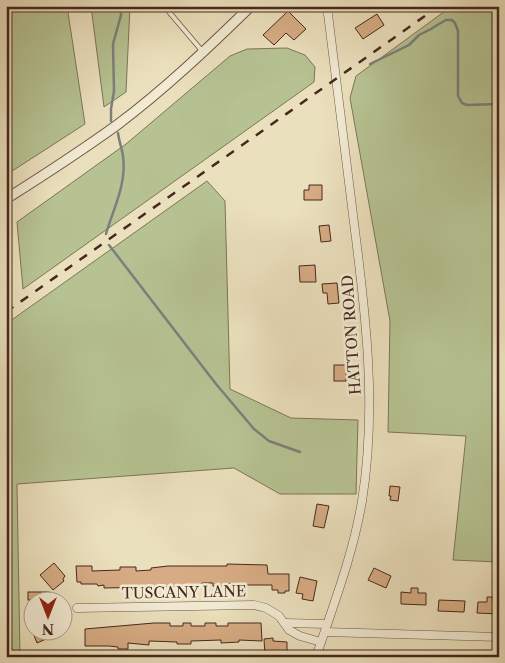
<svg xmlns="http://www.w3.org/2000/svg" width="505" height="663" font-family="'Libre Caslon Text',serif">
<rect width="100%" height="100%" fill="#ebe0bd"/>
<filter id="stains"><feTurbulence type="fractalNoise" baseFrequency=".004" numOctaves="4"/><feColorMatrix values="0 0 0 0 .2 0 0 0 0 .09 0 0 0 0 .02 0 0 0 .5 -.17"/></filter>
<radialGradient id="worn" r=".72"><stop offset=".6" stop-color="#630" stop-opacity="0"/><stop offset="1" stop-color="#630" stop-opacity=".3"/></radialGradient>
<!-- green -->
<g fill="#b6c292" stroke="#7e7557">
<polygon points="6,6 67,6 85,124 6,175"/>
<polygon points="91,6 130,6 126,92 104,107"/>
<polygon points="452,6 499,6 499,562 453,560 466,436 388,432 390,321 350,98 356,76"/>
<polygon points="287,48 305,55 315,67 314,82 23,289 17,222 126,144 230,56 247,49"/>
<polygon points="207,181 225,201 230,389 291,418 358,420 356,494 280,494 234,468 17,484 20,657 6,657 6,324"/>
</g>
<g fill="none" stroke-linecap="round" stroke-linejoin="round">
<!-- stream -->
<g stroke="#7b807d" stroke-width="2.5">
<polyline points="370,64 409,45 419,35 431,29 439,24 446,20 452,20 455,23 458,31 458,96 462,103 467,105 499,104"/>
<polyline points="111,121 111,109 114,91 113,44 121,15 121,6"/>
<path d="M106,234c7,-25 21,-50 17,-78 -1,-7 -4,-15 -5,-23"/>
<polyline points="109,245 216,384 254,429 269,441 300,452"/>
</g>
</g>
<!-- building -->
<g fill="#d7ac84" stroke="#47281c">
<polygon points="288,11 306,29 294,40 286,33 274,45 263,35"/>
<polygon points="377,14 384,25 363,39 355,28"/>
<polygon points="309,185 322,185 322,200 304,200 304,190 309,190"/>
<polygon points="329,225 331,241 321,242 319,226"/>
<polygon points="315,265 316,282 300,282 299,266"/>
<polygon points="337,283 339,303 328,304 327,293 323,293 322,284"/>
<rect x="334" y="365" width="12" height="16"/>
<polygon points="390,486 400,487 398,501 390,500 391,496 389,496"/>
<polygon points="317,504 329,506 324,528 313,526"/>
<polygon points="54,563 65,576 63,579 64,581 53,590 40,575"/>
<polygon points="227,564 267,565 268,574 289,574 289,591 285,591 285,593 278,593 278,590 272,590 272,585 238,585 238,583 224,584 224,586 213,586 213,583 202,583 202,586 104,588 104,585 98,586 97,584 81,584 81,582 77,582 76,566 92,566 92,571 120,570 120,567 136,567 136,571 151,570 151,568 168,566 227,566"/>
<polygon points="374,568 391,576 386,588 368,580"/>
<polygon points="300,577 317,581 313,601 302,599 303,594 296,593"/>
<polygon points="411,588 418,588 418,593 426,593 426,605 401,604 401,592 411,593"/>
<rect x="28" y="592" width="21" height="8"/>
<polygon points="487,597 493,597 493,602 499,603 499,614 477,613 478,602 487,602"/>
<polygon points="439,600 465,601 464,612 438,611"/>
<polygon points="154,623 170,623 170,626 183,626 183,623 191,623 191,626 205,626 205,623 216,623 216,626 228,626 228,623 261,623 262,641 239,640 239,642 221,643 221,640 191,641 191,644 177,644 177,642 149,641 149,645 128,643 128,649 118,649 118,647 109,646 85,646 85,629"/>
<polygon points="38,630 53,630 55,635 37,643 33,633"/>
<polygon points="273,638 273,641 287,642 287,655 265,655 264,639"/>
</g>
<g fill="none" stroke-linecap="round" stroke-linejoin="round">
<!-- service casing -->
<g stroke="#705644" stroke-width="5.5">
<polyline id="service" points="164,6 203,52"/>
</g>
<!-- minor casing -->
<g stroke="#705644" stroke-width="9">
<g id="minor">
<polyline points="77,608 254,605 266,608 279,616 289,630 300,636 321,642"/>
<polyline points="285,623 327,624"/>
<polyline points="325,632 499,637"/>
<path d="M316,657c17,-51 37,-102 46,-156 15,-93 4,-185 -8,-278 -9,-72 -18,-144 -27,-217"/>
</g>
</g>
<!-- tertiary casing -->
<g stroke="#705644" stroke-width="11">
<path id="tertiary" d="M6,199c38,-24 75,-48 111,-74 48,-36 91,-77 134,-119"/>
</g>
<!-- service -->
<use href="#service" stroke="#f2ebd4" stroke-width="4"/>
<!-- minor -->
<use href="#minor" stroke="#f2ebd4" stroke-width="8"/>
<!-- tertiary -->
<use href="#tertiary" stroke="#f2ebd4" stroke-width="9"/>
<!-- rail -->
<polyline stroke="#47281c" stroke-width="2.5" stroke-dasharray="9 9" stroke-linecap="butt" points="6,312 439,6"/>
</g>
<g text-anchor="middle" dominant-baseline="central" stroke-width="5" stroke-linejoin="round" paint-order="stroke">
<!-- street labels -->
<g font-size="15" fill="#47281c" stroke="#f2ebd4">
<text transform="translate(351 335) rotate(-94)">HATTON ROAD</text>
<text transform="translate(184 592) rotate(-1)">TUSCANY LANE</text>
</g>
</g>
<!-- margin -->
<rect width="505" height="663" fill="none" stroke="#ebe0bd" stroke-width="25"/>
<rect x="8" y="8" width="490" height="648" fill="none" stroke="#47281c" stroke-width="2.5"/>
<rect x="12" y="12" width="480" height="638" fill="none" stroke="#47281c"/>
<!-- north arrow -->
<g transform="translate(48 616) rotate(180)"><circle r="24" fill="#f2ebd4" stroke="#ae9d8a"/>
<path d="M0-4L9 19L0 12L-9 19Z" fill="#8f2418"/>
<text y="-8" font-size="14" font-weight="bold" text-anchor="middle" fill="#47281c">N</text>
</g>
<rect width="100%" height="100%" filter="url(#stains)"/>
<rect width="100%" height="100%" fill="url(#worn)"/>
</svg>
